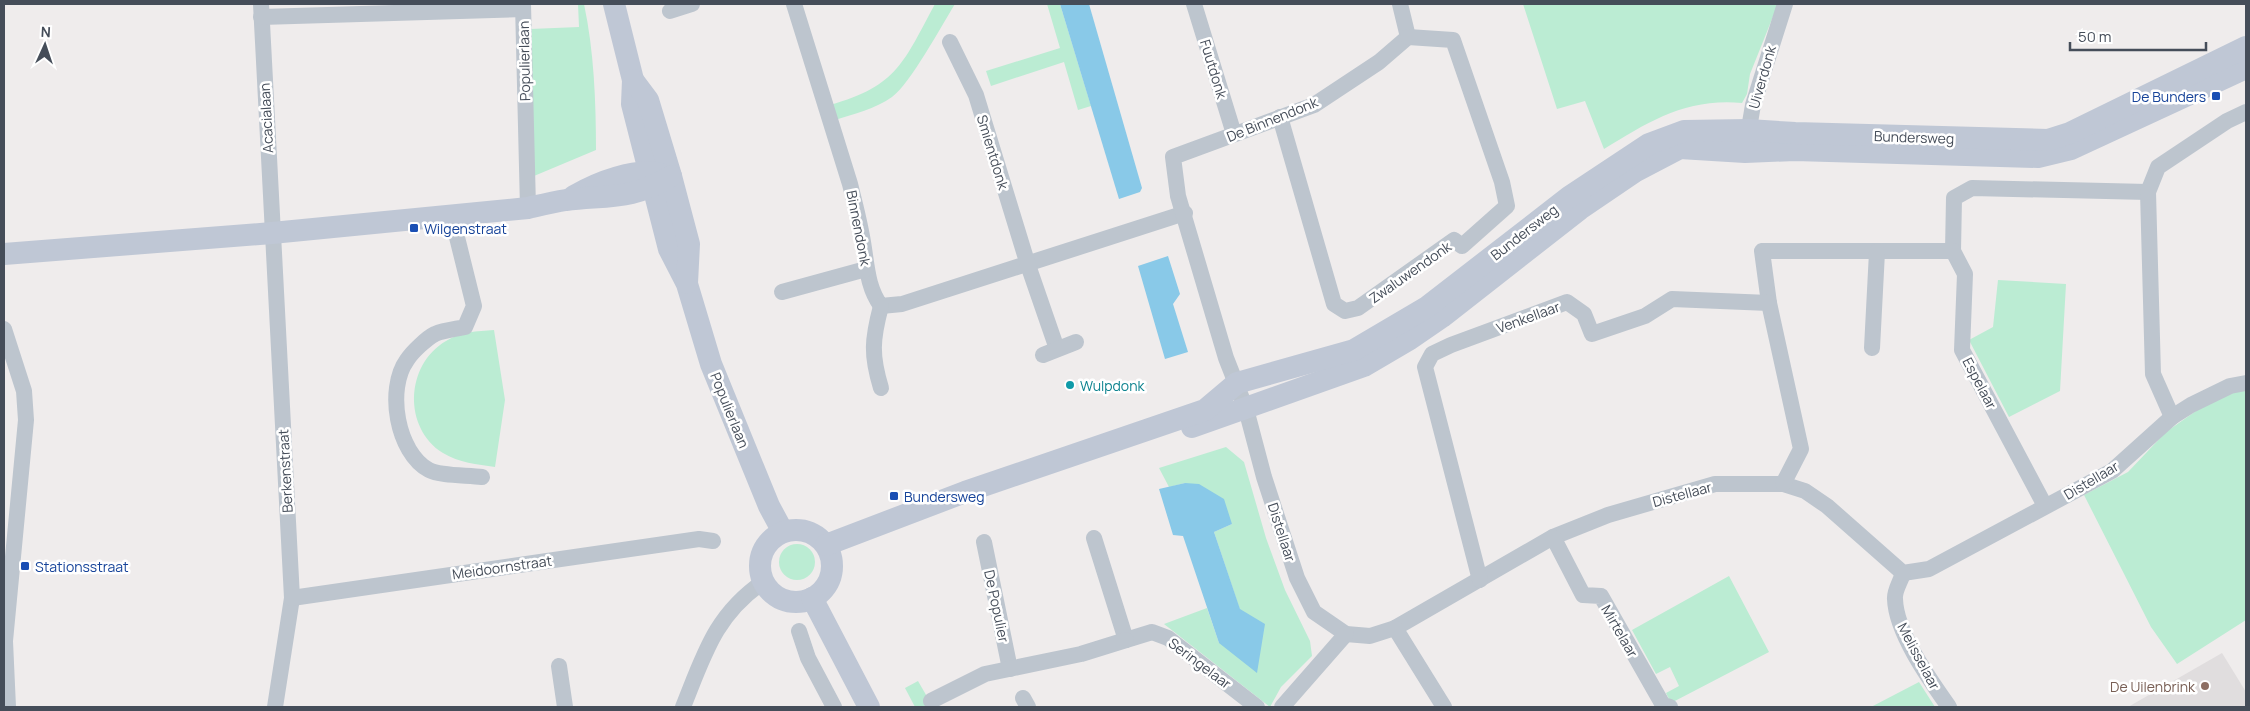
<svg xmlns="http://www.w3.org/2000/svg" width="2250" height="711" font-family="Manrope,sans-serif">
<rect width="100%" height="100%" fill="#efecec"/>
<!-- education -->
<polygon fill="#e0ddde" points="2222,653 2246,692 2246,707 2128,707"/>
<!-- green -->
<g fill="#bbecd3">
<path d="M578,4h6c10,47 12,97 12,146l-62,26 -4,-147 49,-2z"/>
<path d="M935,4h20c-13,21 -45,80 -63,93 -17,12 -38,17 -57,23l-5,-15c68,-19 74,-44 105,-101z"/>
<polygon points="1047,4 1060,4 1091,106 1078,110 1064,62 991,86 986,71 1060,48"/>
<path d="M1523,4h255l-28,70 -3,20 -5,9c-56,-5 -92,18 -138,46l-19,-48 -28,8z"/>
<polygon points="1998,280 2066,284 2060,391 2009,417 1969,340 1993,327"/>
<path d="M494,330l11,70 -10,67c-18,-3 -36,-4 -52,-14 -40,-25 -38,-88 3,-112 14,-9 31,-10 48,-11z"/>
<polygon points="2246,388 2246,620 2177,664 2151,627 2084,495 2128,472 2166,432 2196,411 2222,395"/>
<polygon points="1226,447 1244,462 1266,538 1285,590 1310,641 1312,656 1281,687 1270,707 1164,624 1207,608 1219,643 1240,610 1214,532 1232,524 1185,483 1169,487 1159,468"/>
<circle cx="797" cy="562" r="18"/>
<polygon points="1729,576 1769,652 1671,703 1666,693 1679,686 1670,667 1656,674 1632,630"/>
<polygon points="918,681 933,707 915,707 905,688"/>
<polygon points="1919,682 1935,707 1871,707"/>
</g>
<!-- water -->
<g fill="#89c9e8">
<polygon points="1060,4 1089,4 1142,188 1140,192 1119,199"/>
<polygon points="1168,256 1180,294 1173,304 1188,352 1165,359 1138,266"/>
<polygon points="1185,483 1199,484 1224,499 1232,524 1214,532 1240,609 1265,624 1257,673 1219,643 1183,536 1173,535 1159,489"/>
</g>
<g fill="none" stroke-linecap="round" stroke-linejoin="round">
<!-- street -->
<g stroke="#bdc5ce" stroke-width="16">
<polyline points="261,4 292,598 275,707"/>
<polyline points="523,4 528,208"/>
<path d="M794,4l56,180c5,20 10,39 13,58 4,23 4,45 18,64l21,-2 283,-91"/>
<polyline points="1194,4 1234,134"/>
<polyline points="1400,4 1408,37 1379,62 1314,105 1173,157 1178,196 1226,358 1246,409 1264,477 1297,578 1314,612 1346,634 1370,636 1395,628 1553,537 1608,515 1715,484 1783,484 1805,491 1827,506 1903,573 1929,569 2112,471 2172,417 2191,405 2230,386 2246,383"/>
<polyline points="670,11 692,4"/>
<polyline points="261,17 523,9"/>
<polyline points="950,42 976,95 1028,265 1057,349"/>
<polyline points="1280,117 1334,304 1345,311 1358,308 1454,240 1462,246 1507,206 1502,182 1453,40 1408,37"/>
<polyline points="1747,140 1753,105 1785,4"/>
<path d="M452,217l22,89 -9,21c-9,2 -21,3 -30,7 -8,4 -23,18 -28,26 -21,29 -10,93 22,110 11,6 39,5 53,7"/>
<polyline points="1953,251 1954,198 1972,188 2148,192"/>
<polyline points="782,292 866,269"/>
<polyline points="1769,303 1762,251 1953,251 1965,274 1962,350 2045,506"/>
<polyline points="4,329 24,391 26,420 5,641 8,707"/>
<polyline points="1872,348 1877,252"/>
<polyline points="1043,355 1076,342"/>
<path d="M881,388c-10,-33 -9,-48 0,-82"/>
<polyline points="2172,417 2153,374 2148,192 2158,167 2227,121 2246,112"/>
<polyline points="1553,537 1583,595 1601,596 1663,705 1670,707"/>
<polyline points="1094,538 1126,640 1152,632 1168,638 1257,707"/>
<polyline points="984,542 1010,669"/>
<path d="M1903,573c-2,8 -9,18 -8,26 1,34 35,81 54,108"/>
<polyline points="1480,580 1425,367 1432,354 1451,345 1567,302 1584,314 1592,334 1645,316 1672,299 1769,303 1801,449 1783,484"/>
<polyline points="292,598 699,539 713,541"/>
<polyline points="1395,628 1444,707"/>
<polyline points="799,631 808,658 834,707"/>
<polyline points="559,666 565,707"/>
<polyline points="1023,698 1028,707"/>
<polyline points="931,701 985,674 1081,654 1126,640"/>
<path d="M683,707c21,-52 32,-92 80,-125"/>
<polyline points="1282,707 1346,634"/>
</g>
<!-- secondary -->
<g stroke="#bfc7d5" stroke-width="22">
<polyline points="614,4 633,80 632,104 669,249 687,284 711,364 769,506 783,532"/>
<polyline points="633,80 648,100 671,176 689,244 687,283"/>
<path d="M574,196c24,-14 60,-28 88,-22"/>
<path d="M4,254l268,-21 256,-25c13,-3 25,-6 38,-8 42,-5 67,0 105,-24"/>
<polyline points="1192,427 1364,366 1410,339 1442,317 1580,209 1636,171 1680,148 1745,152 1795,150 2038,157 2071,149 2246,68"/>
<circle cx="796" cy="566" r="36"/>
<polyline points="826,545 965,492 1205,410 1237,383 1354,350 1427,307 1569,197 1649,144 1684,131 1748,130 1795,133 2048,140 2070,133 2246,47"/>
<polyline points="812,598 869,707"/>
</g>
</g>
<!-- markers -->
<g fill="#1a4fb4" stroke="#fff" stroke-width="2">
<rect x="2211" y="91" width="10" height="10" rx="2.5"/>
<rect x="409" y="223" width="10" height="10" rx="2.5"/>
<rect x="889" y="491" width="10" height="10" rx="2.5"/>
<rect x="20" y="561" width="10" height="10" rx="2.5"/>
</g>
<circle fill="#0f9aa8" stroke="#fff" stroke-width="2" cx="1070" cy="385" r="5"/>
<circle fill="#8d6e63" stroke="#fff" stroke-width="2" cx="2205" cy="686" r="5"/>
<g text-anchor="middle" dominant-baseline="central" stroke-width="5" stroke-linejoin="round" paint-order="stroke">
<!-- street labels -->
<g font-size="14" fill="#454d59" stroke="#fff">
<text transform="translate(524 61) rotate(-91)">Populierlaan</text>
<text transform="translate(1214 69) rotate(73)">Fuutdonk</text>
<text transform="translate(1762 77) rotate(-74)">Uiverdonk</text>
<text transform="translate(266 118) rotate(-93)">Acacialaan</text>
<text transform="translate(1272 119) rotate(-22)">De Binnendonk</text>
<text transform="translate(1914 137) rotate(2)">Bundersweg</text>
<text transform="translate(993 152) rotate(73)">Smientdonk</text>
<text transform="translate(859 228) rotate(79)">Binnendonk</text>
<text transform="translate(1524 232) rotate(-38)">Bundersweg</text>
<text transform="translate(1410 272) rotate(-35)">Zwaluwendonk</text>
<text transform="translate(1528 317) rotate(-20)">Venkellaar</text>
<text transform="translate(1980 383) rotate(62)">Espelaar</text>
<text transform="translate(730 410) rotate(68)">Populierlaan</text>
<text transform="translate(285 471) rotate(-93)">Berkenstraat</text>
<text transform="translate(2091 480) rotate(-31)">Distellaar</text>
<text transform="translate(1682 494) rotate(-15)">Distellaar</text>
<text transform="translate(1282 532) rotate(72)">Distellaar</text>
<text transform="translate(502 567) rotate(-8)">Meidoornstraat</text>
<text transform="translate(997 606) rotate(78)">De Populier</text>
<text transform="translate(1620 631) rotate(60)">Mirtelaar</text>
<text transform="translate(1919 656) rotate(62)">Melisselaar</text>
<text transform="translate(1200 663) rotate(37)">Seringelaar</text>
</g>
<!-- transit labels -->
<g font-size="14" fill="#164399" stroke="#fff" text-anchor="start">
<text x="2206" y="96" text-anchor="end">De Bunders</text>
<text x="424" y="228">Wilgenstraat</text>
<text x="904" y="496">Bundersweg</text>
<text x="35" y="566">Stationsstraat</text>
</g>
<!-- culture labels -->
<g font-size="14" fill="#0d838f" stroke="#fff" text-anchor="start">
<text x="1080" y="385">Wulpdonk</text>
</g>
<!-- education labels -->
<g font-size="14" fill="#785e54" stroke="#fff" text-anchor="end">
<text x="2195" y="686">De Uilenbrink</text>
</g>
</g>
<!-- border -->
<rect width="2250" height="711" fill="none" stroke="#454d59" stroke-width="10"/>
<!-- north arrow -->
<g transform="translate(45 45) rotate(3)" stroke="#ffffff" stroke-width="4" paint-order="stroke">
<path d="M0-4L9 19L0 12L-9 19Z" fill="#454d59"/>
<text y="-8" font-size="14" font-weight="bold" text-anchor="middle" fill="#454d59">N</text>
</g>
<!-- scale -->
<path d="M2070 42v8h136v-8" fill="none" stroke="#454d59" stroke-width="2.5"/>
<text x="2078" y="42" font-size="15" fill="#454d59" stroke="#ffffff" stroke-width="4" paint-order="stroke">50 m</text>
</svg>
